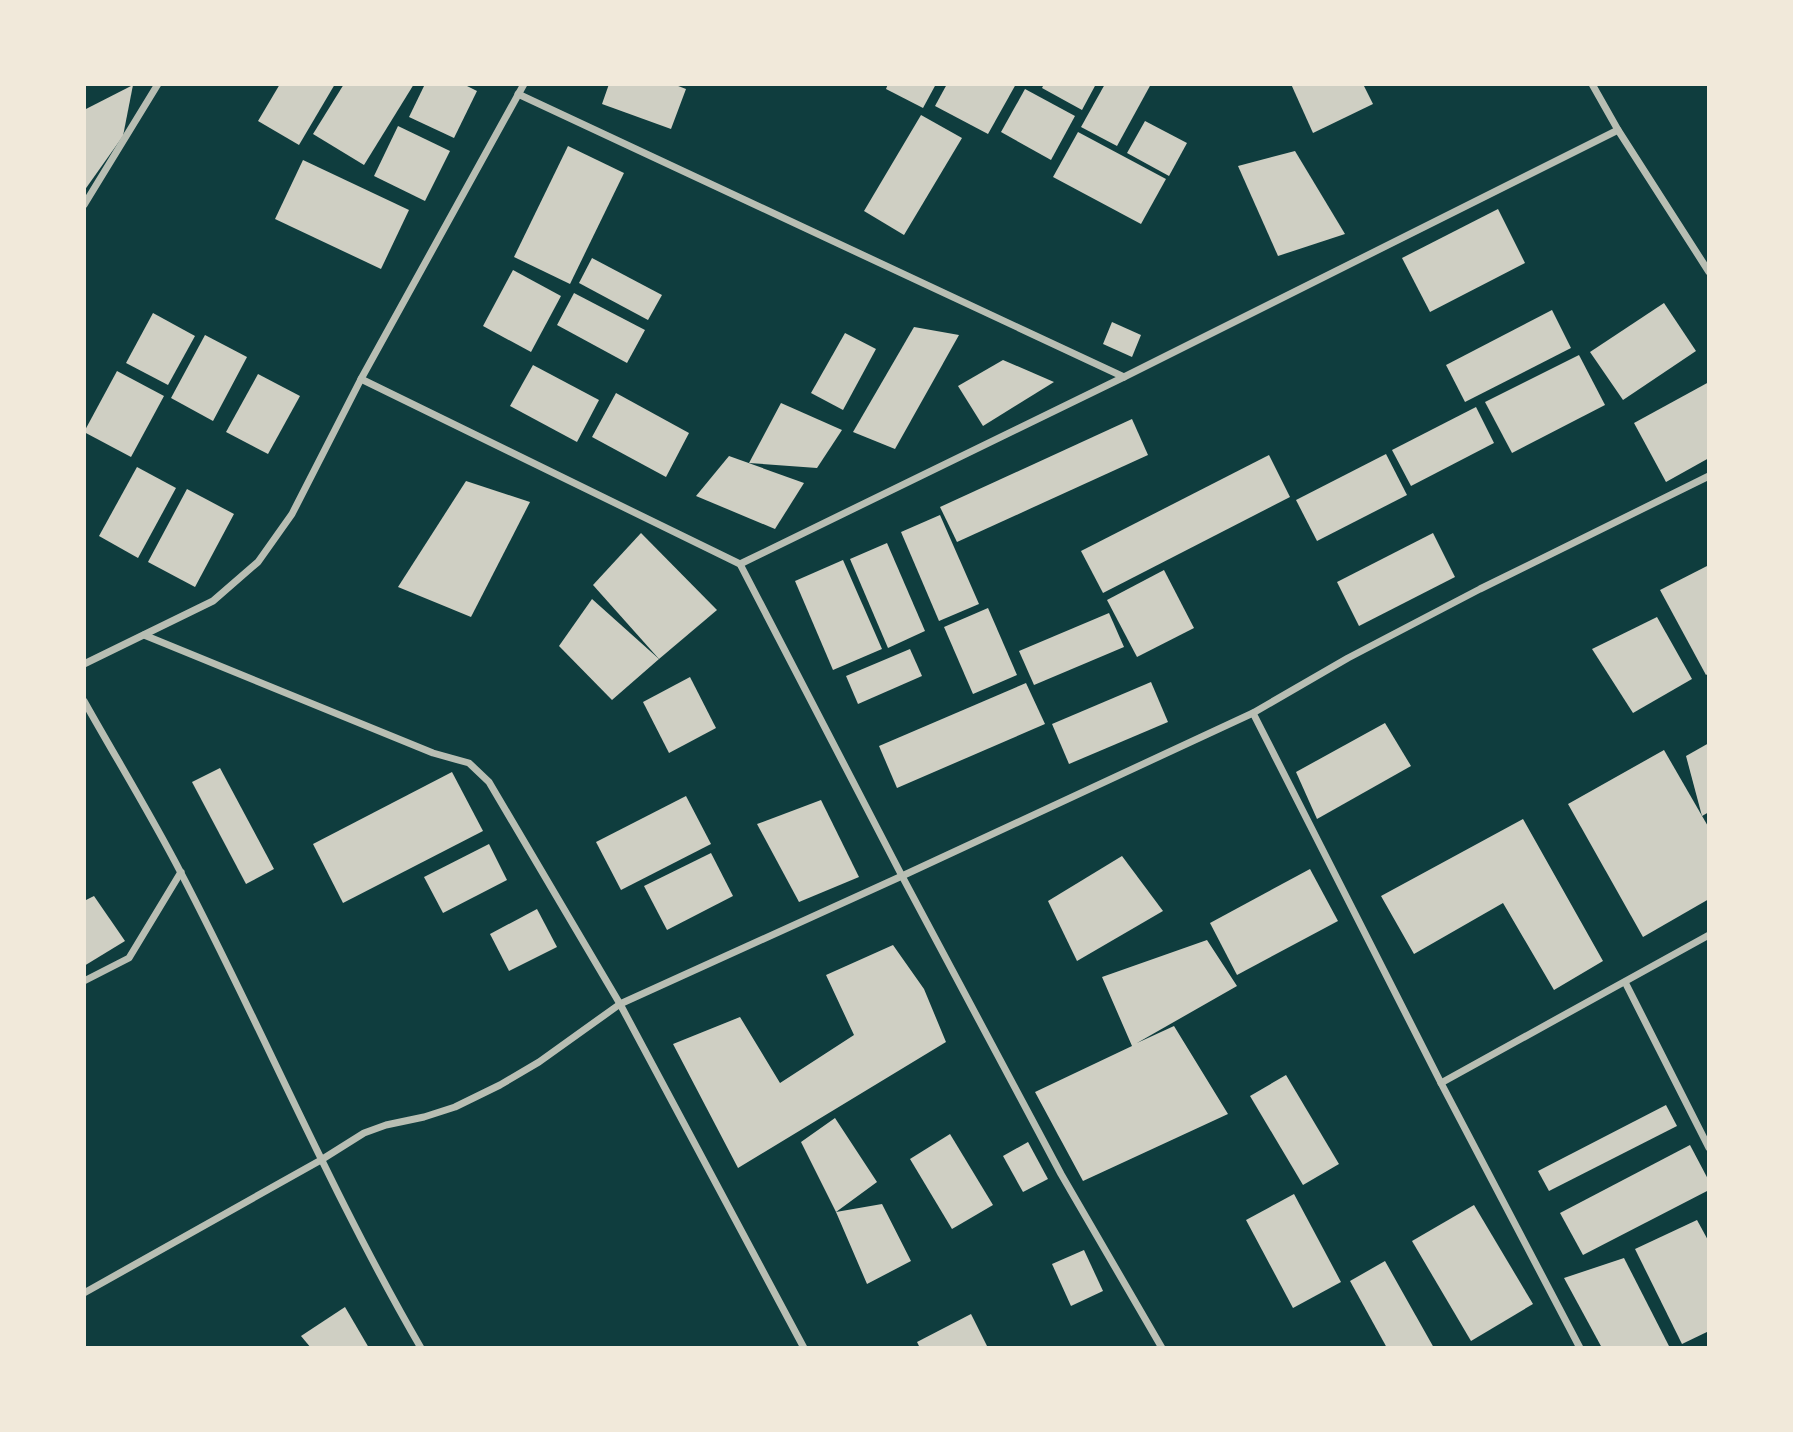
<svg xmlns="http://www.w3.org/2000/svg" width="1793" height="1432" font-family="Arial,sans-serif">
<rect width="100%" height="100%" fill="#0f3d3e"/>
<!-- building -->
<g fill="#cfcfc3">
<polygon points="280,84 335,84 299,145 258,121"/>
<polygon points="344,84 414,84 364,165 313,134"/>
<polygon points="425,84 463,84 477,91 454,138 409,117"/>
<polygon points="609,84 673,84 686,89 671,129 602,104"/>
<polygon points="888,84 936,84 923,108 886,89"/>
<polygon points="947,84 1016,84 988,134 935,106"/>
<polygon points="1044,84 1096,84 1082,110 1042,88"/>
<polygon points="1105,84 1151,84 1117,146 1081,127"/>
<polygon points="1291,84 1363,84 1373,104 1313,133"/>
<polygon points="133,85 123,136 84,191 84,110"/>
<polygon points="1025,89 1075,116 1051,160 1001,132"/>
<polygon points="921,115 962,138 904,235 864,211"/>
<polygon points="1145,121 1187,143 1169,176 1127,153"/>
<polygon points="398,126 450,151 425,201 374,176"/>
<polygon points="1078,132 1166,179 1141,224 1053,177"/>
<polygon points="568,146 624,173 570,284 514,257"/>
<polygon points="1295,151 1345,234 1278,256 1238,166"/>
<polygon points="303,160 409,210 381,269 275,219"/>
<polygon points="1498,209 1525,263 1430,312 1402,258"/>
<polygon points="592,258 662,295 648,320 579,283"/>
<polygon points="513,270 561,296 531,352 483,326"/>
<polygon points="574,293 645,330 627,363 557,325"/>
<polygon points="1664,303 1696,351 1623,400 1590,352"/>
<polygon points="1552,310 1571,348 1465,402 1446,365"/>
<polygon points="153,313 195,336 168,385 126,363"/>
<polygon points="1112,322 1141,335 1132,357 1103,344"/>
<polygon points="914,327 959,335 895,449 853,432"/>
<polygon points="845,333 876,349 843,410 811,393"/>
<polygon points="205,335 247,357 213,421 171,398"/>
<polygon points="1579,355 1605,405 1512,453 1485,402"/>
<polygon points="1003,360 1054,382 983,426 958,386"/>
<polygon points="533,365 599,400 577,442 510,406"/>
<polygon points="117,371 164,396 131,457 84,432"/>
<polygon points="258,374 300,396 268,454 226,432"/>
<polygon points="1709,382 1709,458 1666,482 1634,423"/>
<polygon points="616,393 689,433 666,477 592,437"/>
<polygon points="781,403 842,430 817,468 749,463"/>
<polygon points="1476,407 1494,443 1411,486 1392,450"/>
<polygon points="1132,419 1148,455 957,542 940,507"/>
<polygon points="1386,454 1407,495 1317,541 1296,500"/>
<polygon points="1269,455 1290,497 1103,593 1081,551"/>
<polygon points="729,456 804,483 775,529 696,496"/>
<polygon points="137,467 176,488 138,558 99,536"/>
<polygon points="466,481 530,502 471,617 398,587"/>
<polygon points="187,489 234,514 195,587 148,562"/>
<polygon points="940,515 979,604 939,621 901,532"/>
<polygon points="641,533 717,610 659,659 593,585"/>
<polygon points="1433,533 1455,577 1359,626 1337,582"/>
<polygon points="887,543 925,631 888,648 850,559"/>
<polygon points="843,560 882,649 833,670 795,581"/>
<polygon points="1709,565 1709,673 1706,675 1660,590"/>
<polygon points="1164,570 1194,628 1137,657 1107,600"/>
<polygon points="592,599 659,659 612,700 559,646"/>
<polygon points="988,608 1017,675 973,694 944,627"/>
<polygon points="1109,613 1124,647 1034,685 1019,651"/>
<polygon points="1657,617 1692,679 1633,713 1592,649"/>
<polygon points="910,649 922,676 858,704 846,676"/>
<polygon points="690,677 716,728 669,753 643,702"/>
<polygon points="1151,682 1168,722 1069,764 1052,724"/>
<polygon points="1026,683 1045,724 897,788 879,746"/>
<polygon points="1385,723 1411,766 1317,819 1296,772"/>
<polygon points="1709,743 1709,812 1702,816 1686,756"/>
<polygon points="1664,750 1709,828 1709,899 1643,937 1568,804"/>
<polygon points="220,768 274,869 246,884 192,782"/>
<polygon points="452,772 483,831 343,903 313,844"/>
<polygon points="686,796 711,844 621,890 596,842"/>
<polygon points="821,800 859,877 799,902 757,824"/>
<polygon points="1523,819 1603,961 1554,990 1503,903 1414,954 1381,896"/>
<polygon points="489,844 507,880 443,913 424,877"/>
<polygon points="711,853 733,896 667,930 644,886"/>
<polygon points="1122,856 1163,911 1077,961 1048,901"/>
<polygon points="1310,869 1338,921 1237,975 1210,923"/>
<polygon points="94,896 125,941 84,966 84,901"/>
<polygon points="537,909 557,947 509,971 490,934"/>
<polygon points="1207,940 1237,986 1137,1043 1174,1026 1228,1114 1083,1181 1035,1092 1132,1046 1102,977"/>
<polygon points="893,945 924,989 946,1042 738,1168 673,1044 740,1017 780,1083 854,1035 826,975"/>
<polygon points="1286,1075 1339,1164 1303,1185 1250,1096"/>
<polygon points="1666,1105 1677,1126 1549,1191 1538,1171"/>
<polygon points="835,1118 877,1182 836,1212 882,1204 911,1261 867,1284 836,1212 801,1142"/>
<polygon points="950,1134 993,1205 952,1229 910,1159"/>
<polygon points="1028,1142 1048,1179 1023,1192 1003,1156"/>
<polygon points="1690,1145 1709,1181 1709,1190 1583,1255 1560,1213"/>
<polygon points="1294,1194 1341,1282 1293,1308 1246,1220"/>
<polygon points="1474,1205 1533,1304 1471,1341 1412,1241"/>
<polygon points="1697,1220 1709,1242 1709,1331 1682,1344 1635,1249"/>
<polygon points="1084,1250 1103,1291 1071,1306 1052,1264"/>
<polygon points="1624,1258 1670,1348 1602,1348 1564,1278"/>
<polygon points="1385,1261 1434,1348 1387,1348 1350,1281"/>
<polygon points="345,1307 369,1348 311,1348 301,1336"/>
<polygon points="971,1314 988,1348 920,1348 917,1342"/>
</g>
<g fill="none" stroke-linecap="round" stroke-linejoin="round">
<!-- minor -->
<g stroke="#b8beb3" stroke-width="7">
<polyline points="1592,84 1618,130 1709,272"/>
<polyline points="518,94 1124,377"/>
<polyline points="84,205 158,84"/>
<polyline points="361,379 740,564 902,876 1061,1174 1162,1348"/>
<polyline points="740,564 1124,377 1618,130"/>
<polyline points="144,635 433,753 469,763 489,782 620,1004 804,1348"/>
<polyline points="84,664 213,601 258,562 292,514 361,379 524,84"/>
<path d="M84,701c32,57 67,114 97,172 82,157 151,322 240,475"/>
<polyline points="1253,713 1441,1083 1580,1348"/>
<polyline points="84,981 129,958 181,872"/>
<polyline points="1625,982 1709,1148"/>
<polyline points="1441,1083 1709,935"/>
<polyline points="84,1293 321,1160 364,1133 386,1125 424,1117 455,1107 500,1085 539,1062 620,1004 902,876 1253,713 1348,658 1480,589 1709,476"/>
</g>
</g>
<!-- border -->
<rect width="1793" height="1432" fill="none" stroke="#f1e9da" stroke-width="172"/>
</svg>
